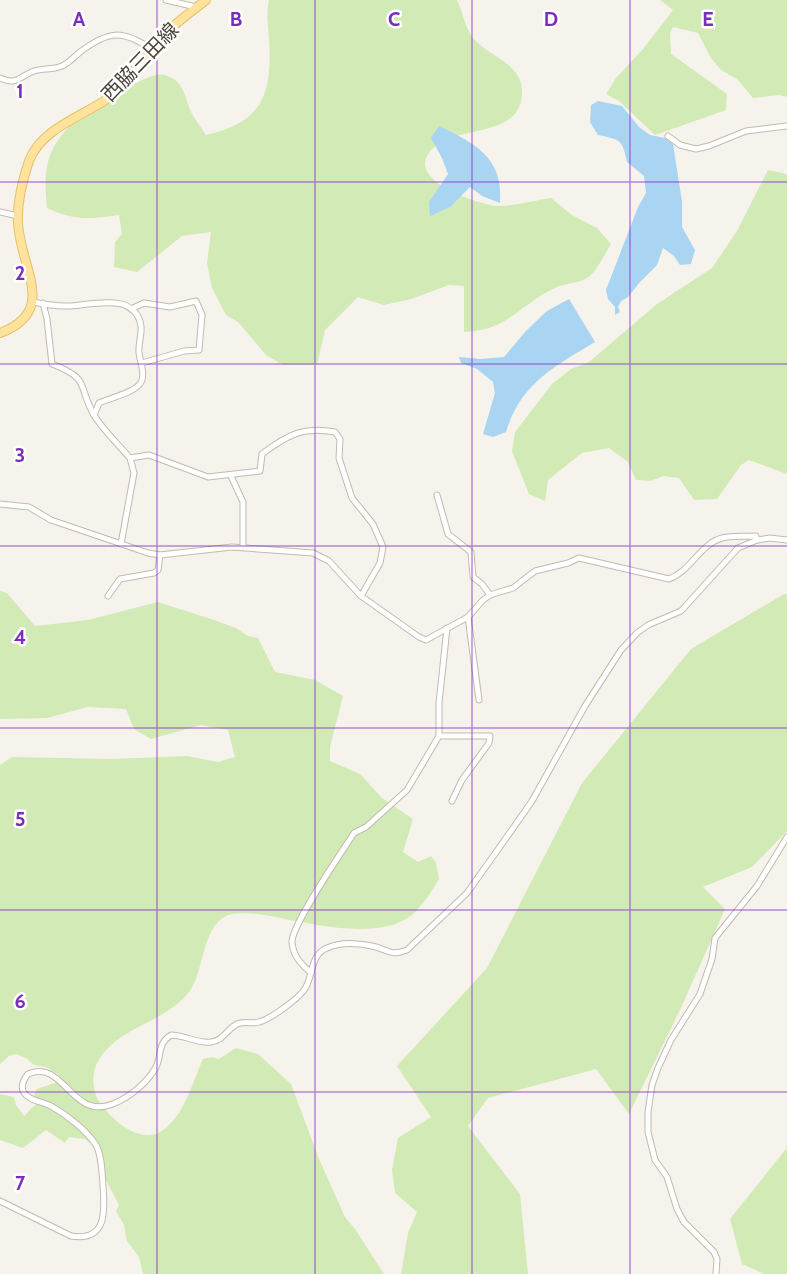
<svg xmlns="http://www.w3.org/2000/svg" width="787" height="1274" font-family="Cabin,'Noto Sans JP',sans-serif">
<rect width="100%" height="100%" fill="#f6f3ec"/>
<!-- green -->
<g fill="#d2eab5">
<path d="M269,0h188c6,12 8,28 16,38 17,20 50,25 49,55 -1,50 -76,28 -95,63 -14,27 51,48 69,50 15,1 39,-6 55,-8l21,17 25,13 14,16c-6,10 -13,24 -21,32 -8,7 -25,7 -35,12 -35,16 -47,43 -91,44v-46l-15,-1 -38,14 -27,6 -26,-8 -33,33 -8,35h-34l-17,-10 -28,-33 -12,-7 -14,-27 -5,-25 4,-31 -29,4 -45,36 -23,-5 1,-25 7,-8 -3,-19c-29,4 -45,6 -72,-7 -1,-14 -3,-32 1,-46 11,-38 47,-57 79,-74 13,-6 28,-18 43,-11 14,6 16,23 21,35 4,8 10,15 15,23 59,-13 66,-43 63,-97 -1,-14 -3,-25 0,-38z"/>
<polygon points="660,0 787,0 787,97 779,95 753,98 737,79 721,70 711,58 698,33 673,27 670,33 671,54 727,94 726,110 655,135 619,101 606,94 616,78 643,49 673,10"/>
<polygon points="768,170 787,174 787,474 749,460 741,465 717,499 694,500 679,478 663,476 651,481 636,480 628,462 609,448 582,453 548,480 545,501 529,494 512,451 515,432 552,384 571,369 589,362 657,304 712,268 737,231"/>
<path d="M0,591l7,2 28,33 53,-6 70,-18 56,18 22,8 12,8 10,2 17,34 40,8 28,16 -13,51v14l30,13 22,24 31,21 -10,33 15,10 13,-6 5,7 3,16c-7,12 -16,26 -27,36 -33,26 -99,9 -137,2 -11,-3 -39,-6 -49,-1 -24,11 -22,57 -37,76 -25,32 -72,34 -92,71 -5,10 -5,25 0,35 10,18 41,47 63,34 24,-14 32,-49 43,-73l9,-2 7,2 17,-11 22,6 33,30 28,75 26,58 10,12 29,45h-241l-4,-17 -12,-16 -3,-16 -8,-14 3,-6 -13,-25 -3,-27 -18,-14 -16,-2 -4,6 -19,-13 -23,18 -23,-8v-46l14,3 2,8 8,11 12,-12 -2,-9 3,-6 18,-6 4,-8 -13,-8 -12,-2 -8,-7 -10,-4 -7,2 -9,8v-299l12,-8 99,2 76,-3 31,6 17,-5 -7,-27 -27,-5 -50,14 -17,-10 -8,-20 -38,-2 -41,11 -47,1z"/>
<polygon points="784,594 787,594 787,831 752,867 703,887 725,909 680,1010 629,1114 596,1069 488,1098 468,1126 520,1194 528,1274 401,1274 408,1233 417,1212 395,1193 392,1170 398,1138 431,1117 397,1066 487,968 582,783 691,649"/>
<polygon points="787,1143 787,1274 764,1274 742,1264 730,1219 786,1149"/>
</g>
<!-- water -->
<g fill="#a9d4f2">
<path d="M598,101l24,5 17,21 11,8 15,3 8,6 9,58v25l13,23 -4,14 -11,1 -6,-9 -11,-8 -6,17 -17,17 -12,15 -7,4 -3,6 2,5 -5,3v-8l-7,-8 -2,-9 32,-83 8,-14 -2,-17 -17,-14c-5,-24 -7,-22 -29,-27l-8,-13 1,-17z"/>
<path d="M439,126c35,17 65,31 61,77l-18,-7 -12,-9 -20,20 -20,9 -1,-14 19,-28 -6,-16 -11,-20z"/>
<path d="M569,299l26,43c-40,24 -75,42 -89,90l-13,5 -10,-3 12,-41 -2,-11 -16,-13 -16,-6 -2,-6 22,2 23,-2 22,-26 21,-20z"/>
</g>
<g fill="none" stroke-linecap="round" stroke-linejoin="round">
<!-- minor casing -->
<g stroke="#c2bbae" stroke-width="7">
<g id="minor">
<polyline points="166,0 196,7"/>
<path d="M0,78c18,8 19,-2 34,-7 9,-3 19,-1 28,-5 7,-3 12,-9 18,-14 28,-21 42,-23 71,-3"/>
<polyline points="668,136 680,145 696,149 709,146 746,131 787,126"/>
<polyline points="0,212 18,216"/>
<path d="M33,302c10,2 21,4 32,4 21,1 70,-17 76,20 1,9 -3,18 -2,27 1,9 6,18 3,27 -3,12 -33,18 -43,23l-5,12"/>
<path d="M43,303l4,16 5,45c39,15 25,21 42,51 9,15 24,29 36,43l4,15 -13,71"/>
<polyline points="131,309 144,303 170,307 196,301 202,315 199,350 184,351 142,363"/>
<path d="M130,458l19,-3 59,22 52,-6 2,-17c25,-19 42,-28 73,-22l5,7 -1,19 13,40 21,26 10,23 -3,16 -19,33"/>
<polyline points="231,476 243,502 243,547"/>
<polyline points="437,495 448,534 471,552 473,577 482,584 490,595"/>
<path d="M0,504l29,3 22,13 97,33 12,2 72,-8 81,6 16,8 32,35 58,41 7,3 42,-23 15,-17 7,-5 23,-7 22,-17 33,-8 11,-5 90,21c22,-8 31,-35 53,-41 11,-3 24,-1 34,-2l1,4"/>
<polyline points="108,596 120,579 154,573 158,570 160,555"/>
<polyline points="468,617 479,700"/>
<polyline points="439,736 490,736 489,743 462,780 452,801"/>
<path d="M311,973c-10,-9 -18,-17 -19,-31 0,-18 50,-90 62,-109l12,-6 41,-37 32,-54v-33l8,-75"/>
<path d="M0,1201l71,35c36,6 34,-25 32,-50 -1,-13 -1,-30 -7,-41 -10,-15 -29,-30 -45,-39 -9,-5 -23,-5 -28,-15 -2,-6 1,-12 5,-17 37,-16 43,49 87,29 15,-6 33,-21 41,-36 6,-12 1,-23 15,-32 14,0 27,9 40,7 12,-1 16,-13 26,-18 7,-3 15,0 22,-2 12,-3 42,-25 47,-35 7,-13 5,-33 21,-39 13,-6 31,-5 45,-2 16,3 17,11 35,4l60,-57 37,-52 28,-40 53,-95 36,-56 16,-17 11,-8 33,-14 57,-63 19,-8 13,-2 17,2"/>
<polyline points="716,1274 717,1259 714,1252 684,1222 677,1209 667,1177 655,1160 648,1132 648,1112 652,1085 658,1068 671,1040 700,994 712,959 715,938 757,886 787,837"/>
</g>
</g>
<!-- primary casing -->
<g stroke="#e6c16a" stroke-width="10">
<path id="primary" d="M0,333c59,-22 20,-65 18,-110 -1,-19 5,-44 11,-62 12,-32 52,-44 78,-62 20,-14 34,-39 51,-58 14,-16 32,-28 48,-41"/>
</g>
<!-- minor -->
<use href="#minor" stroke="#fff" stroke-width="5"/>
<!-- primary -->
<use href="#primary" stroke="#ffe39c" stroke-width="8"/>
</g>
<!-- grid -->
<path fill="none" stroke="#7b2cbf" stroke-width="1.5" stroke-opacity="0.55" d="M157,0v1274M315,0v1274M472,0v1274M630,0v1274M0,182h787M0,364h787M0,546h787M0,728h787M0,910h787M0,1092h787"/>
<g text-anchor="middle" dominant-baseline="central" stroke-width="5" stroke-linejoin="round" paint-order="stroke">
<!-- street labels -->
<g font-size="20" fill="#4b4439" stroke="#fff">
<text transform="translate(140 62) rotate(-46)">西脇三田線</text>
</g>
</g>
<g font-size="20" text-anchor="middle" font-weight="bold" fill="#7b2cbf" stroke="#fff" stroke-width="5" stroke-linejoin="round" paint-order="stroke">
<text x="79" y="26">A</text>
<text x="236" y="26">B</text>
<text x="394" y="26">C</text>
<text x="551" y="26">D</text>
<text x="708" y="26">E</text>
<text x="20" y="98">1</text>
<text x="20" y="280">2</text>
<text x="20" y="462">3</text>
<text x="20" y="644">4</text>
<text x="20" y="826">5</text>
<text x="20" y="1008">6</text>
<text x="20" y="1190">7</text>
</g>
</svg>
